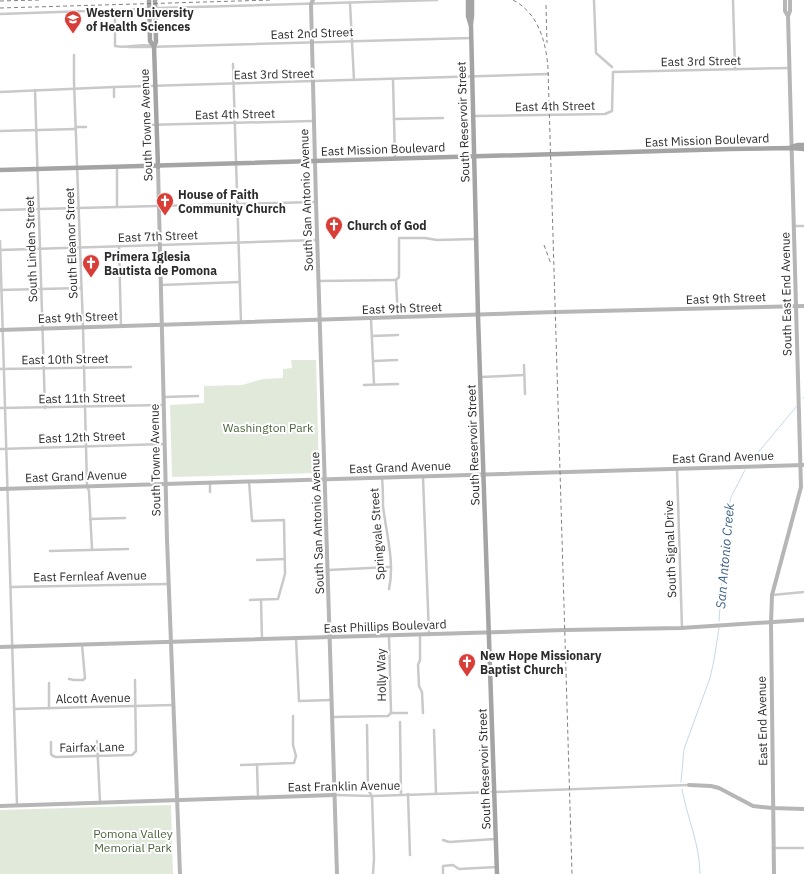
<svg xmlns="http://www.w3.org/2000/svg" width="804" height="874" font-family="'IBM Plex Sans',sans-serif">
<rect width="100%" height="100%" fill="#fff"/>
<!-- green -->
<g fill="#e0e9da">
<polygon points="291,360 316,360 319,473 172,477 170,405 204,403 204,386 242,385 263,379 283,378 283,369 292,368"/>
<polygon points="171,805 173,874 0,874 0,810"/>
</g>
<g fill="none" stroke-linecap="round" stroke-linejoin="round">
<!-- stream -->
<g stroke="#c7d8e8" stroke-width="1">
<polyline points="803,398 804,398"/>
<polyline points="751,461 796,407"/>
<polyline points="719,621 727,514 731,497 745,470"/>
<polyline points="681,782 684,749 710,678 714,660 719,628"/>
<path d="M682,789c5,29 18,55 18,85"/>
</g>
<!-- street -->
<g stroke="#c9c9c9" stroke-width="2.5">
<polyline points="594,0 596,53 612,67"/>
<polyline points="733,0 735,69"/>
<polyline points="350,3 354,80"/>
<polyline points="159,8 437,0"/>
<path d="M115,9v37c12,3 24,-3 38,0"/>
<polyline points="0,14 146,9"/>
<polyline points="128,47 147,47 471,38"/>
<polyline points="74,55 74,82 83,327 87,486 89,491 92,549"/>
<polyline points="233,64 241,322"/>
<polyline points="393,79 395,159"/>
<polyline points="114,87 114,97"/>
<polyline points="35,90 45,408"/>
<polyline points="0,92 114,87 548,74"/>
<polyline points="474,116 605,114 612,111 613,72 789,68"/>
<polyline points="394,119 443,118"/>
<polyline points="144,125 314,121"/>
<polyline points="76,127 86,127"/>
<polyline points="0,131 76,129"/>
<polyline points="117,167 117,207"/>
<polyline points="0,210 316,202"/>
<polyline points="794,226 804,226"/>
<polyline points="0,241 17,805"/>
<polyline points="119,247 121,326"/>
<polyline points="0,250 317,240"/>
<polyline points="319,281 396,280"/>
<polyline points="161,285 239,282"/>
<polyline points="0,290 81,288"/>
<polyline points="398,317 396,280 399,277 399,238 425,238 437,240 475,239"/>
<polyline points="371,319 374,384"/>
<polyline points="372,336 398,335"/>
<polyline points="374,361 397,360"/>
<polyline points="524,365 525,394"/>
<polyline points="0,369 131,367"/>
<polyline points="481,377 524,375"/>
<polyline points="364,385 398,384"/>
<polyline points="164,397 198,396"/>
<polyline points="0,408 163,405"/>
<polyline points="0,449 165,444"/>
<polyline points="677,469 682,628"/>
<polyline points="423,477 429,635"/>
<path d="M382,478c1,9 1,19 1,28 3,26 12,57 6,83"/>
<polyline points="249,481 252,521 284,520 285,574 278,599 250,600"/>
<polyline points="210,482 210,492"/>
<polyline points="90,519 125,518"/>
<polyline points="50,551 128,549"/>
<polyline points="257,560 285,559"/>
<polyline points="328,570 390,567"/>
<polyline points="11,587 168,584"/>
<polyline points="772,595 804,592"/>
<polyline points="261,600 262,639"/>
<polyline points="420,635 420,660 418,665 419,686 422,692 423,713"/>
<polyline points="389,636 391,713"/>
<polyline points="296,638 299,701 331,700"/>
<polyline points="69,679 74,680 83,680 85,678 82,645"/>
<polyline points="49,683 49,708"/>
<polyline points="14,709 173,705"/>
<polyline points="333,717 388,716 391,713 407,713"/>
<polyline points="400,722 401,794"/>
<polyline points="367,725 368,790 372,796 374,859 373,874"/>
<polyline points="434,730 436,793"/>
<polyline points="97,741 100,802"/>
<polyline points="51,742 51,754 53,756 56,757 132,755 136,751 135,680"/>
<polyline points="241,765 294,763 296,756 293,745 293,716"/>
<polyline points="257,765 258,798"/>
<polyline points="408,794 410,855"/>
<polyline points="334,795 372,796 494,792 689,785"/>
<polyline points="443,840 449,842 495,839"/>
<polyline points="773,848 804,848"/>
<polyline points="443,874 443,866 453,865 459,869 497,867"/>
</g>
<!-- secondary -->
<g stroke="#b6b6b6" stroke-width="4">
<polyline points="313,0 311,4 316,202 337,874"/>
<polyline points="788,16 790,11 790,0"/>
<polyline points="158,167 167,540 180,874"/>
<polyline points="0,330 556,312 804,306"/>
<polyline points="0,489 804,465"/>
<polyline points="0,647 565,630 681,628 804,620"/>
<polyline points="689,785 711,786 719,788 753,806 772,808 804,809"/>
<polyline points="0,806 334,795"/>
<polyline points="774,874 771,623 772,595 801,487 788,16 785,11 785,0"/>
</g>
<!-- primary -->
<g stroke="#a4a4a4" stroke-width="4.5">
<polyline points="149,0 150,41 154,46"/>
<polyline points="155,0 156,42 154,46 158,167"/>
<polyline points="468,0 468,16 471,26 478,316 497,874"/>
<polyline points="471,24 472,16 472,0"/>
<polyline points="792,147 798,145 804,145"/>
<polyline points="0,170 730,149 791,148 804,149"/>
</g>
<!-- rail -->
<g stroke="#818181" stroke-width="1" stroke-dasharray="4 3" stroke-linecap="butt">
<path d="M513,0c25,13 33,41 35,68l24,806"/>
<polyline points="0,1 40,0"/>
<polyline points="546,5 547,43"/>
<polyline points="0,8 272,0"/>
<polyline points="544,245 551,264"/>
</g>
<!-- street-bridge -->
<polyline stroke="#c9c9c9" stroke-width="2.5" points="146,9 159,8"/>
</g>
<!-- icons -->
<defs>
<g id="university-pin" transform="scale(0.9)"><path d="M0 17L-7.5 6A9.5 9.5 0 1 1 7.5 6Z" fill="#d93d37" stroke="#fff"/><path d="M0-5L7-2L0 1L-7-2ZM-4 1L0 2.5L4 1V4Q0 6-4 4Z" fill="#fff"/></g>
<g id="church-pin" transform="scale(0.9)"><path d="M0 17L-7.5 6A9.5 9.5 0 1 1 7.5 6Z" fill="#d93d37" stroke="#fff"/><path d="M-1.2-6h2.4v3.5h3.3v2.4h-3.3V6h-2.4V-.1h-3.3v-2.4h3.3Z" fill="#fff"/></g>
</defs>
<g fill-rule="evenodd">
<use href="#university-pin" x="73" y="19"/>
<use href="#church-pin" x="165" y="201"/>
<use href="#church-pin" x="334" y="225"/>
<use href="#church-pin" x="91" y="263"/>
<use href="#church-pin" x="467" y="662"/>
</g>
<g text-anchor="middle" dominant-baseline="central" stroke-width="4" stroke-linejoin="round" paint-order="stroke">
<!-- poi labels -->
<g font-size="12" font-weight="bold" fill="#2c2c2c" stroke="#fff" text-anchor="start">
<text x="86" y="12">Western University<tspan x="86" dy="14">of Health Sciences</tspan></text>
<text x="178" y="194">House of Faith<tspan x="178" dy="14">Community Church</tspan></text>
<text x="347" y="225">Church of God</text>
<text x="104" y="256">Primera Iglesia<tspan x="104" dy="14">Bautista de Pomona</tspan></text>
<text x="480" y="655">New Hope Missionary<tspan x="480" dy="14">Baptist Church</tspan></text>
</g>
<!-- street labels -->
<g font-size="12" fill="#2c2c2c" stroke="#fff">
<text transform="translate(312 33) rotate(-2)">East 2nd Street</text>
<text transform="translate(701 61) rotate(-1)">East 3rd Street</text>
<text transform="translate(274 74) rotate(-1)">East 3rd Street</text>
<text transform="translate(555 106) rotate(-1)">East 4th Street</text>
<text transform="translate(235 114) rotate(-1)">East 4th Street</text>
<text transform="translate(463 122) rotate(-92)">South Reservoir Street</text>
<text transform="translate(146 125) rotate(-92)">South Towne Avenue</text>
<text transform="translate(707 140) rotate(-2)">East Mission Boulevard</text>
<text transform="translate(383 149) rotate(-2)">East Mission Boulevard</text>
<text transform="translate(306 200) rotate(-92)">South San Antonio Avenue</text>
<text transform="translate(158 236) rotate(-2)">East 7th Street</text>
<text transform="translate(71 243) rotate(-92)">South Eleanor Street</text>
<text transform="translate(31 249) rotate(-92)">South Linden Street</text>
<text transform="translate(786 294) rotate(-91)">South East End Avenue</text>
<text transform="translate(726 298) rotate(-2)">East 9th Street</text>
<text transform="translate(402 308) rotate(-2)">East 9th Street</text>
<text transform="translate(78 317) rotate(-2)">East 9th Street</text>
<text transform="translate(65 359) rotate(-1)">East 10th Street</text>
<text transform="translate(82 398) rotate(-1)">East 11th Street</text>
<text transform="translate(82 437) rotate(-2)">East 12th Street</text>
<text transform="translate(473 445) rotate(-92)">South Reservoir Street</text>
<text transform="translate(723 457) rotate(-2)">East Grand Avenue</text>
<text transform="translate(155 460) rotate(-91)">South Towne Avenue</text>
<text transform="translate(400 467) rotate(-2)">East Grand Avenue</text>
<text transform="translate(76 476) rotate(-2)">East Grand Avenue</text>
<text transform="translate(317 523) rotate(-92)">South San Antonio Avenue</text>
<text transform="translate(377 534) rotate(-94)">Springvale Street</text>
<text transform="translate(670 549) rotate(-92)">South Signal Drive</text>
<text transform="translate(90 576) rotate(-1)">East Fernleaf Avenue</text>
<text transform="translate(385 626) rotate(-2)">East Phillips Boulevard</text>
<text transform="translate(381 675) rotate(-91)">Holly Way</text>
<text transform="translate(93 698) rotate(-1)">Alcott Avenue</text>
<text transform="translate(762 721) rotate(-91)">East End Avenue</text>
<text transform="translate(92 747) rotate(-1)">Fairfax Lane</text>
<text transform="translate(484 769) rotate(-92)">South Reservoir Street</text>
<text transform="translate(344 786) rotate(-1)">East Franklin Avenue</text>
</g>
<!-- park labels -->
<g font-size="12" fill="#4b643d" stroke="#fff">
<text x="268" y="427">Washington Park</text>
<text x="133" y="833">Pomona Valley<tspan x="133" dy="14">Memorial Park</tspan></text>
</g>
<!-- water labels -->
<g font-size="13" font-style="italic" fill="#406488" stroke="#fff">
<text transform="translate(725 556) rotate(-85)">San Antonio Creek</text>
</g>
</g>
</svg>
